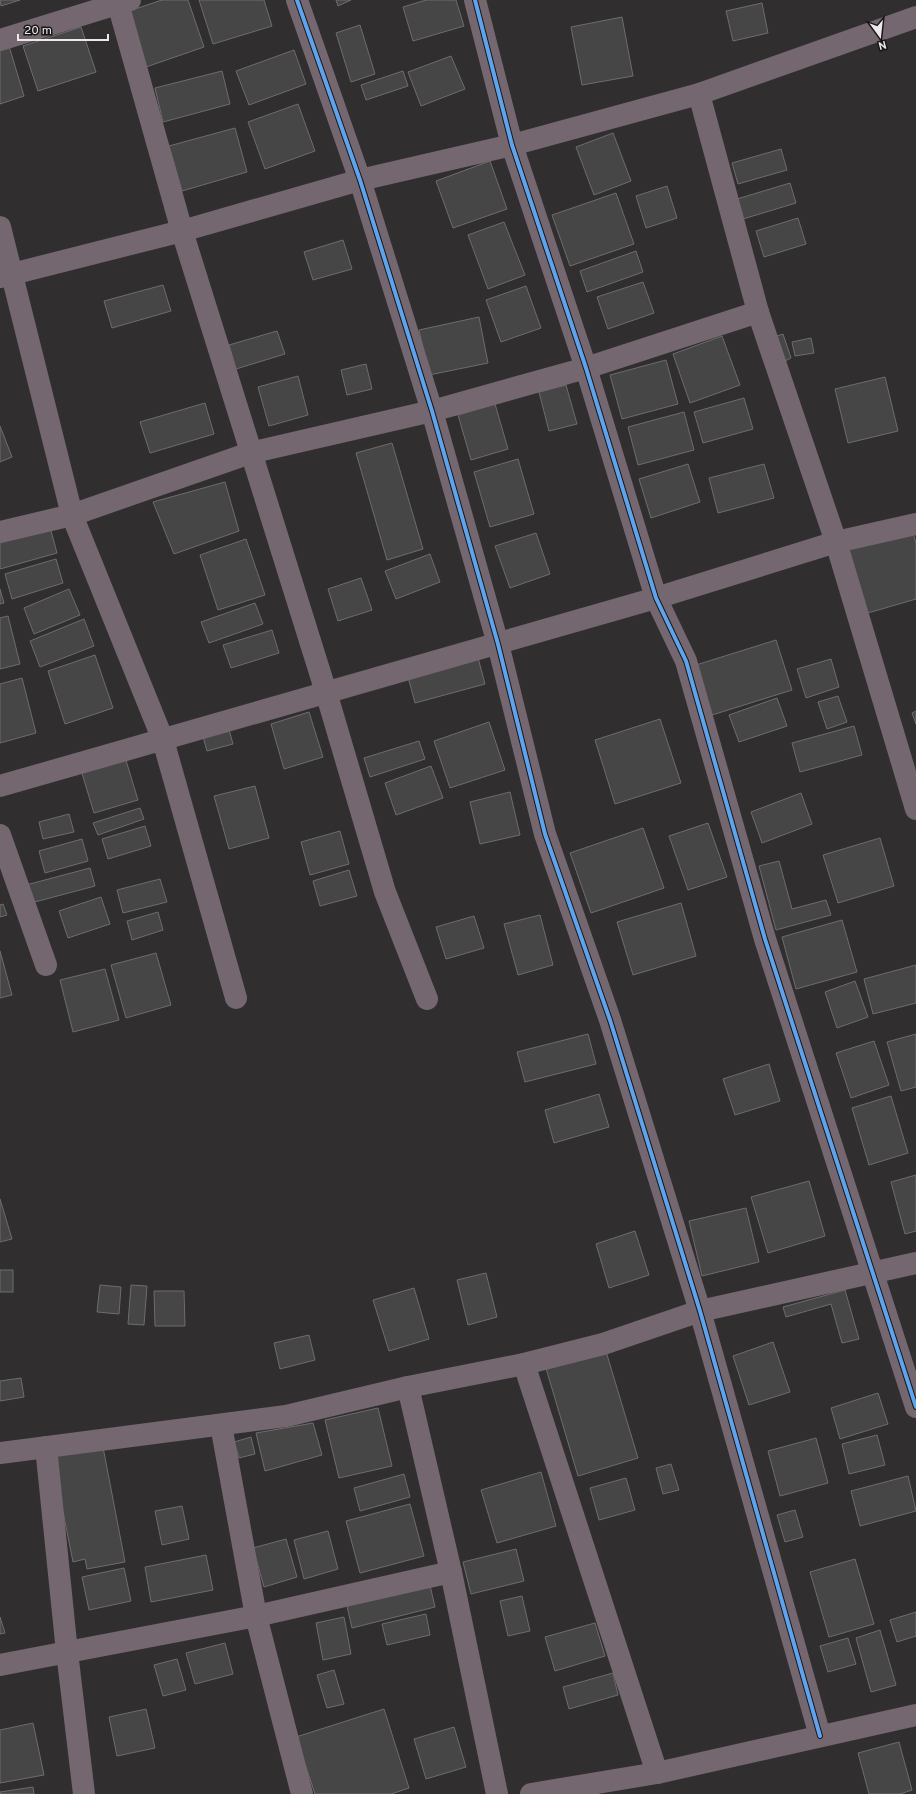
<svg xmlns="http://www.w3.org/2000/svg" width="916" height="1794" font-family="Overpass,sans-serif">
<rect width="100%" height="100%" fill="#302e2f"/>
<!-- building -->
<g fill="#474647" stroke="#6e6c6d">
<polygon points="0,0 20,0 1,6"/>
<polygon points="162,0 188,0 204,47 146,67 126,12"/>
<polygon points="199,0 264,0 272,26 213,44"/>
<polygon points="336,0 351,0 338,6"/>
<polygon points="426,0 456,0 464,26 413,41 403,7"/>
<polygon points="762,3 768,33 733,41 726,11"/>
<polygon points="622,17 633,76 582,85 571,27"/>
<polygon points="360,25 375,74 351,82 336,33"/>
<polygon points="81,27 96,72 38,91 23,46"/>
<polygon points="9,46 24,96 0,104 0,49"/>
<polygon points="294,50 306,84 249,105 236,71"/>
<polygon points="451,56 465,89 421,106 408,72"/>
<polygon points="222,71 230,104 163,122 155,88"/>
<polygon points="403,71 408,86 366,100 361,85"/>
<polygon points="298,104 315,151 265,169 248,122"/>
<polygon points="235,128 247,172 182,191 169,146"/>
<polygon points="613,133 631,181 594,195 576,147"/>
<polygon points="781,149 787,170 738,184 732,163"/>
<polygon points="490,161 507,209 453,228 436,181"/>
<polygon points="790,183 796,203 743,219 737,199"/>
<polygon points="667,186 677,218 646,228 636,196"/>
<polygon points="616,193 634,244 570,266 552,215"/>
<polygon points="798,218 806,244 764,257 756,231"/>
<polygon points="504,222 525,275 488,289 468,235"/>
<polygon points="343,240 352,269 313,280 304,252"/>
<polygon points="636,251 643,272 587,292 580,271"/>
<polygon points="643,282 654,313 608,329 597,297"/>
<polygon points="163,285 171,311 112,328 104,301"/>
<polygon points="526,286 541,328 501,342 486,300"/>
<polygon points="479,317 488,363 429,375 419,330"/>
<polygon points="277,331 285,354 236,369 229,345"/>
<polygon points="783,334 791,358 783,362 774,337"/>
<polygon points="722,336 740,385 690,403 673,354"/>
<polygon points="811,338 814,353 795,356 792,342"/>
<polygon points="666,360 678,404 622,419 610,375"/>
<polygon points="366,364 372,389 347,395 341,370"/>
<polygon points="298,376 308,415 269,426 258,387"/>
<polygon points="885,377 898,431 848,443 835,389"/>
<polygon points="566,385 577,424 549,431 539,392"/>
<polygon points="744,398 753,429 703,443 694,412"/>
<polygon points="205,403 214,434 150,453 140,422"/>
<polygon points="495,404 508,449 471,460 458,415"/>
<polygon points="684,412 694,450 638,465 628,427"/>
<polygon points="0,426 12,457 0,462"/>
<polygon points="392,443 423,549 387,560 356,453"/>
<polygon points="518,459 534,514 490,527 474,472"/>
<polygon points="688,464 700,502 651,518 639,479"/>
<polygon points="764,464 774,498 718,513 709,478"/>
<polygon points="225,482 239,531 174,554 153,502"/>
<polygon points="911,526 916,543 916,599 861,615 841,547"/>
<polygon points="50,527 57,553 0,569 0,541"/>
<polygon points="536,533 550,574 510,588 495,546"/>
<polygon points="246,539 265,595 218,610 200,555"/>
<polygon points="430,554 440,582 396,599 385,571"/>
<polygon points="56,559 63,583 12,599 5,574"/>
<polygon points="361,578 372,610 338,621 328,589"/>
<polygon points="0,589 4,603 0,604"/>
<polygon points="69,589 80,615 34,634 24,608"/>
<polygon points="255,603 263,624 209,643 201,622"/>
<polygon points="8,616 20,664 0,669 0,618"/>
<polygon points="84,619 94,646 40,667 30,641"/>
<polygon points="272,630 279,653 231,668 223,645"/>
<polygon points="776,640 792,690 712,715 696,665"/>
<polygon points="477,654 485,684 415,703 407,673"/>
<polygon points="95,655 113,708 65,724 48,671"/>
<polygon points="831,659 839,687 806,698 797,669"/>
<polygon points="22,678 36,733 0,743 0,684"/>
<polygon points="838,696 847,722 827,729 818,702"/>
<polygon points="777,698 787,726 739,742 729,715"/>
<polygon points="916,711 916,724 912,713"/>
<polygon points="309,712 323,757 284,769 271,724"/>
<polygon points="660,719 681,783 615,804 595,740"/>
<polygon points="489,722 505,770 450,788 434,741"/>
<polygon points="228,726 233,744 207,751 202,733"/>
<polygon points="854,726 862,755 800,772 792,743"/>
<polygon points="419,741 425,759 370,777 364,758"/>
<polygon points="125,757 138,800 94,813 81,770"/>
<polygon points="431,766 443,798 396,815 385,783"/>
<polygon points="255,786 269,838 229,849 214,796"/>
<polygon points="510,792 520,835 480,844 470,802"/>
<polygon points="801,793 812,824 762,843 751,812"/>
<polygon points="140,808 144,819 98,835 93,823"/>
<polygon points="69,814 74,832 43,839 39,822"/>
<polygon points="708,823 727,877 688,890 669,836"/>
<polygon points="145,826 151,846 108,859 102,839"/>
<polygon points="643,828 664,888 591,913 570,853"/>
<polygon points="340,831 349,864 310,875 301,842"/>
<polygon points="880,838 894,886 838,903 823,855"/>
<polygon points="82,839 88,861 45,873 39,851"/>
<polygon points="779,861 792,909 826,900 831,915 776,930 759,866"/>
<polygon points="90,868 95,886 31,903 26,885"/>
<polygon points="349,870 357,896 320,906 313,881"/>
<polygon points="160,879 167,902 123,913 117,890"/>
<polygon points="101,897 110,924 68,938 59,911"/>
<polygon points="681,903 696,956 633,975 617,922"/>
<polygon points="3,904 7,915 0,917 0,905"/>
<polygon points="158,912 163,930 132,940 127,921"/>
<polygon points="540,915 553,965 518,975 504,924"/>
<polygon points="474,916 484,948 446,959 436,927"/>
<polygon points="842,920 857,972 796,989 782,937"/>
<polygon points="0,951 12,995 0,998"/>
<polygon points="156,953 171,1005 126,1018 111,965"/>
<polygon points="916,965 916,1003 873,1014 864,979"/>
<polygon points="105,969 119,1020 73,1032 60,980"/>
<polygon points="855,981 868,1017 837,1028 825,992"/>
<polygon points="588,1034 596,1064 525,1082 517,1052"/>
<polygon points="916,1034 916,1087 901,1091 887,1042"/>
<polygon points="874,1041 889,1085 851,1098 836,1053"/>
<polygon points="769,1064 780,1101 735,1115 723,1079"/>
<polygon points="599,1094 609,1127 554,1143 545,1110"/>
<polygon points="891,1096 908,1153 869,1165 852,1108"/>
<polygon points="916,1175 916,1231 905,1234 891,1182"/>
<polygon points="809,1181 825,1236 768,1253 751,1197"/>
<polygon points="0,1199 12,1239 0,1242"/>
<polygon points="746,1208 759,1262 702,1276 689,1221"/>
<polygon points="635,1231 649,1275 609,1288 596,1244"/>
<rect x="0" y="1270" width="13" height="22"/>
<polygon points="486,1273 497,1317 468,1325 457,1280"/>
<polygon points="100,1285 121,1287 119,1314 97,1312"/>
<polygon points="131,1285 147,1286 144,1325 128,1324"/>
<polygon points="414,1288 429,1339 389,1351 373,1300"/>
<polygon points="845,1290 859,1339 842,1343 831,1304 786,1317 783,1307"/>
<polygon points="154,1291 184,1291 185,1326 155,1326"/>
<polygon points="309,1335 315,1360 280,1369 274,1343"/>
<polygon points="773,1342 790,1392 749,1405 733,1356"/>
<polygon points="605,1348 638,1458 578,1476 545,1365"/>
<polygon points="21,1378 24,1397 0,1401 0,1381"/>
<polygon points="878,1393 888,1424 840,1439 831,1408"/>
<polygon points="378,1408 392,1466 339,1478 325,1420"/>
<polygon points="313,1423 322,1455 265,1471 256,1433"/>
<polygon points="877,1435 885,1465 849,1474 842,1444"/>
<polygon points="251,1437 255,1454 239,1458 234,1442"/>
<polygon points="816,1438 828,1483 780,1496 768,1451"/>
<polygon points="103,1447 125,1562 87,1569 85,1559 73,1562 52,1456"/>
<polygon points="671,1464 679,1490 663,1494 656,1468"/>
<polygon points="541,1472 556,1526 497,1543 481,1490"/>
<polygon points="404,1474 410,1497 360,1511 354,1488"/>
<polygon points="908,1476 916,1511 860,1526 851,1491"/>
<polygon points="626,1478 635,1510 599,1520 590,1488"/>
<polygon points="410,1504 424,1556 360,1573 346,1521"/>
<polygon points="182,1506 189,1539 162,1545 155,1511"/>
<polygon points="795,1510 803,1537 785,1542 777,1515"/>
<polygon points="328,1531 338,1569 304,1579 294,1540"/>
<polygon points="286,1539 297,1577 264,1587 253,1548"/>
<polygon points="516,1549 524,1581 471,1594 463,1562"/>
<polygon points="206,1555 213,1590 151,1602 145,1567"/>
<polygon points="855,1559 874,1624 829,1637 810,1572"/>
<polygon points="124,1568 131,1601 89,1610 82,1577"/>
<polygon points="429,1581 435,1607 352,1628 346,1602"/>
<polygon points="522,1596 530,1631 508,1636 500,1601"/>
<polygon points="916,1612 916,1636 897,1642 890,1620"/>
<polygon points="426,1614 430,1635 387,1645 382,1624"/>
<polygon points="0,1617 5,1633 0,1634"/>
<polygon points="344,1617 351,1654 323,1660 316,1623"/>
<polygon points="595,1623 605,1656 555,1671 545,1637"/>
<polygon points="880,1630 896,1685 871,1692 856,1638"/>
<polygon points="848,1638 856,1664 828,1672 820,1646"/>
<polygon points="225,1643 233,1674 195,1684 186,1653"/>
<polygon points="177,1659 186,1690 163,1696 154,1665"/>
<polygon points="334,1670 344,1704 327,1708 317,1675"/>
<polygon points="613,1673 618,1695 569,1709 563,1687"/>
<polygon points="146,1709 155,1748 117,1756 109,1717"/>
<polygon points="384,1709 409,1788 391,1794 315,1794 296,1737"/>
<polygon points="33,1723 44,1775 0,1783 0,1730"/>
<polygon points="454,1727 466,1767 426,1779 414,1739"/>
<polygon points="899,1742 912,1790 900,1794 869,1794 858,1753"/>
<polygon points="33,1787 34,1794 0,1794 0,1792"/>
</g>
<g fill="none" stroke-linecap="round" stroke-linejoin="round">
<!-- minor -->
<g stroke="#74676f" stroke-width="22">
<polyline points="117,0 182,231 326,692 385,892 427,999"/>
<polyline points="297,0 360,180 432,411 498,644 545,834 610,1020 700,1311 820,1736"/>
<polyline points="475,0 512,145 586,368 656,598 686,661 765,939 916,1407"/>
<polyline points="0,40 130,0"/>
<polyline points="699,94 758,312 836,542 916,809"/>
<polyline points="0,227 72,515 163,740 236,998"/>
<polyline points="0,277 182,231 360,180 512,145 699,94 916,17"/>
<polyline points="0,532 72,515 250,453 432,411 586,368 758,312"/>
<polyline points="0,786 656,598 836,542 916,524"/>
<polyline points="0,835 46,965"/>
<polyline points="524,1364 657,1773"/>
<polyline points="408,1387 451,1572 497,1794"/>
<polyline points="221,1425 256,1616 302,1794"/>
<polyline points="46,1447 67,1652 84,1794"/>
<polyline points="0,1453 286,1416 408,1387 524,1364 603,1344 700,1311 916,1263"/>
<polyline points="0,1665 256,1616 451,1572"/>
<polyline points="531,1794 657,1773 916,1715"/>
</g>
<!-- cycleway casing -->
<g stroke="#181617" stroke-width="6">
<g id="cycleway">
<polyline points="297,0 360,180 432,411 498,644 545,834 610,1020 700,1311 820,1736"/>
<polyline points="475,0 512,145 586,368 656,598 686,661 765,939 916,1407"/>
</g>
</g>
<!-- cycleway -->
<use href="#cycleway" stroke="#60a3ed" stroke-width="4"/>
</g>
<!-- north arrow -->
<g transform="translate(880 36) rotate(165)" stroke="#181617" stroke-width="3" paint-order="stroke">
<path d="M0-3L7 15L0 10L-7 15Z" fill="#ece9eb"/>
<text y="-6" font-size="11" font-weight="bold" text-anchor="middle" fill="#ece9eb">N</text>
</g>
<!-- scale -->
<path d="M18 34v6h90v-6" fill="none" stroke="#ece9eb" stroke-width="2"/>
<text x="24" y="34" font-size="12" fill="#ece9eb" stroke="#181617" stroke-width="3" paint-order="stroke">20 m</text>
</svg>
